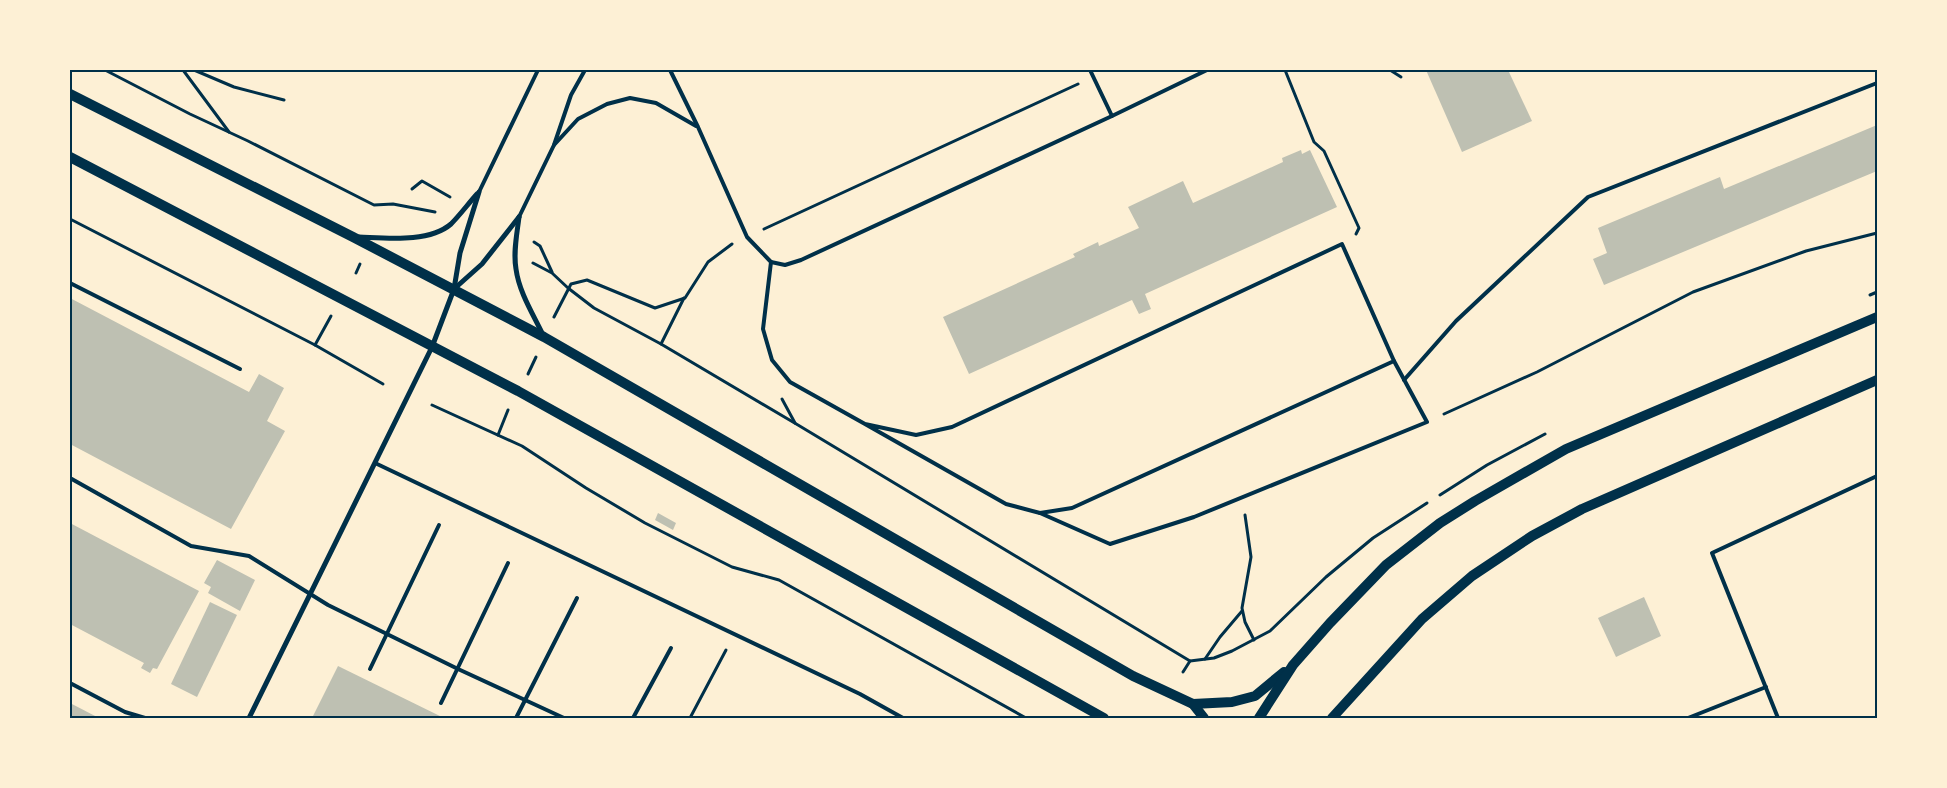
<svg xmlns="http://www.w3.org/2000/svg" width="1947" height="788" font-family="'Titillium Web',sans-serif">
<rect width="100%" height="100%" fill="#fdf0d5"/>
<!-- building -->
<g fill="#bec0b2">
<polygon points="1426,70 1508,70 1532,121 1462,152"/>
<polygon points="1877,125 1877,171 1604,285 1593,259 1607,253 1598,228 1720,177 1724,189"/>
<polygon points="1301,150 1302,154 1310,150 1337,207 1145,294 1151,309 1139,314 1132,300 969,374 943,317 1075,257 1073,254 1098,242 1099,246 1139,228 1128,207 1183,181 1193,203 1283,162 1282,158"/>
<polygon points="70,298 249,392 259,374 284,388 267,421 285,431 231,529 70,444"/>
<polygon points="658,513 676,523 673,530 655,520"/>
<polygon points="70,523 199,591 157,669 153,668 150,673 141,668 144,663 70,624"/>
<polygon points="217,560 255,580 240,611 208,593 211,587 204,583"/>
<polygon points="1644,597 1661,636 1616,657 1598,618"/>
<polygon points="210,602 237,615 197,697 171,684"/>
<polygon points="338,666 444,718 312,718"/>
<polygon points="70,703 99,718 70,718"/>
</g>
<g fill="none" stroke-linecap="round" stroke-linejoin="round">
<!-- path -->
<g stroke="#003049" stroke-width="3">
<polyline points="105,70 190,114 248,141 374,205 393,204 435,212"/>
<polyline points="183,70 229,132"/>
<polyline points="194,70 234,87 284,100"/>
<polyline points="1285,70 1314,142 1324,151 1359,228 1356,234"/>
<polyline points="1390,70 1401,77"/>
<polyline points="412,189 422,181 450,197"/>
<polyline points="70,219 315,345"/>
<polyline points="764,229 1078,84"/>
<polyline points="534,242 540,246 552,272"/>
<polyline points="533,263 552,273 568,288 594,308 661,344 798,425 1190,661 1183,672"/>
<polyline points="356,273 360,264"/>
<polyline points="1870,295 1877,292"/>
<polyline points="331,316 315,345 383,384"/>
<polyline points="554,317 571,284 587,280 655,308 685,298 708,262 732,244"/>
<polyline points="661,344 684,298"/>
<polyline points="528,374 536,357"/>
<polyline points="782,399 795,423"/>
<polyline points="432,405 522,446 586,488 645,523 732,567 779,580 1026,718"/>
<polyline points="1444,414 1537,372 1693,292 1806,251 1877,233"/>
<polyline points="498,435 508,410"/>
<polyline points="1440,495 1487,465 1545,434"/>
<polyline points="1245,515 1251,557 1242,608 1245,622 1254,640"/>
<polyline points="1205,659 1220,637 1242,611"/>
<polyline points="1190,661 1214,658 1232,651 1270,631 1326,577 1373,538 1427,503"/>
<polyline points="690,718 726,650"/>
</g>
<!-- service -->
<g stroke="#003049" stroke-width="4">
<polyline points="670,70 698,127 747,237 771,262 763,329 772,360 790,382 865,424 916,435 952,427 1342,244 1394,361 1072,508 1040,513 1006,504 865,424"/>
<polyline points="1090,70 1112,116"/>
<polyline points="554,145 578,119 607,104 630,98 656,103 696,126"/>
<polyline points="479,192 538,70"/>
<polyline points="519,217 554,145 571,95 585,70"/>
<polyline points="771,262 785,265 801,260 1112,116 1207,70"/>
<polyline points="70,283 240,369"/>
<polyline points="1404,380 1456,321 1588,197 1877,83"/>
<polyline points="375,463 860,694 903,718"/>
<polyline points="70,478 191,546 249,556 328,605 458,669 564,718"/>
<polyline points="1040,513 1110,544 1194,517 1427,422 1394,361"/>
<polyline points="370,669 439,525"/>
<polyline points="70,683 125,712 145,718"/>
<polyline points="441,703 508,563"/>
<polyline points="516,718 577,598"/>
<polyline points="633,718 671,648"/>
<polyline points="1688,718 1766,687"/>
<polyline points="1778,718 1712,553 1877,476"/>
</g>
<!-- minor -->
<g stroke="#003049" stroke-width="5">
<path d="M519,217c-2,17 -6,35 -3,52 3,23 17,45 27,66"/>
<path d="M359,237c27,1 70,6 92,-13 9,-9 17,-20 26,-30"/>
<polyline points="454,289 482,264 519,217"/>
<polyline points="249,718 432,347 454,289 460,253 479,192"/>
</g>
<!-- secondary -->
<g stroke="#003049" stroke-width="10">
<polyline points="70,94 353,237 544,337 1133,676 1193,704 1204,718"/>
<polyline points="70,157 518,391 1104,718"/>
<polyline points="1193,704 1232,702 1255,696 1284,672"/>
<polyline points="1259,718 1293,665 1330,623 1386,565 1440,523 1475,501 1566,449 1877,317"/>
<polyline points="1332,718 1422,619 1472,576 1532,536 1582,509 1877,380"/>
</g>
</g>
<!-- border -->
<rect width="1947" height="788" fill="none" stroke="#fdf0d5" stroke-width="142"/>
<rect x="71" y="71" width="1805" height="646" fill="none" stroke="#003049" stroke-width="2"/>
</svg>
